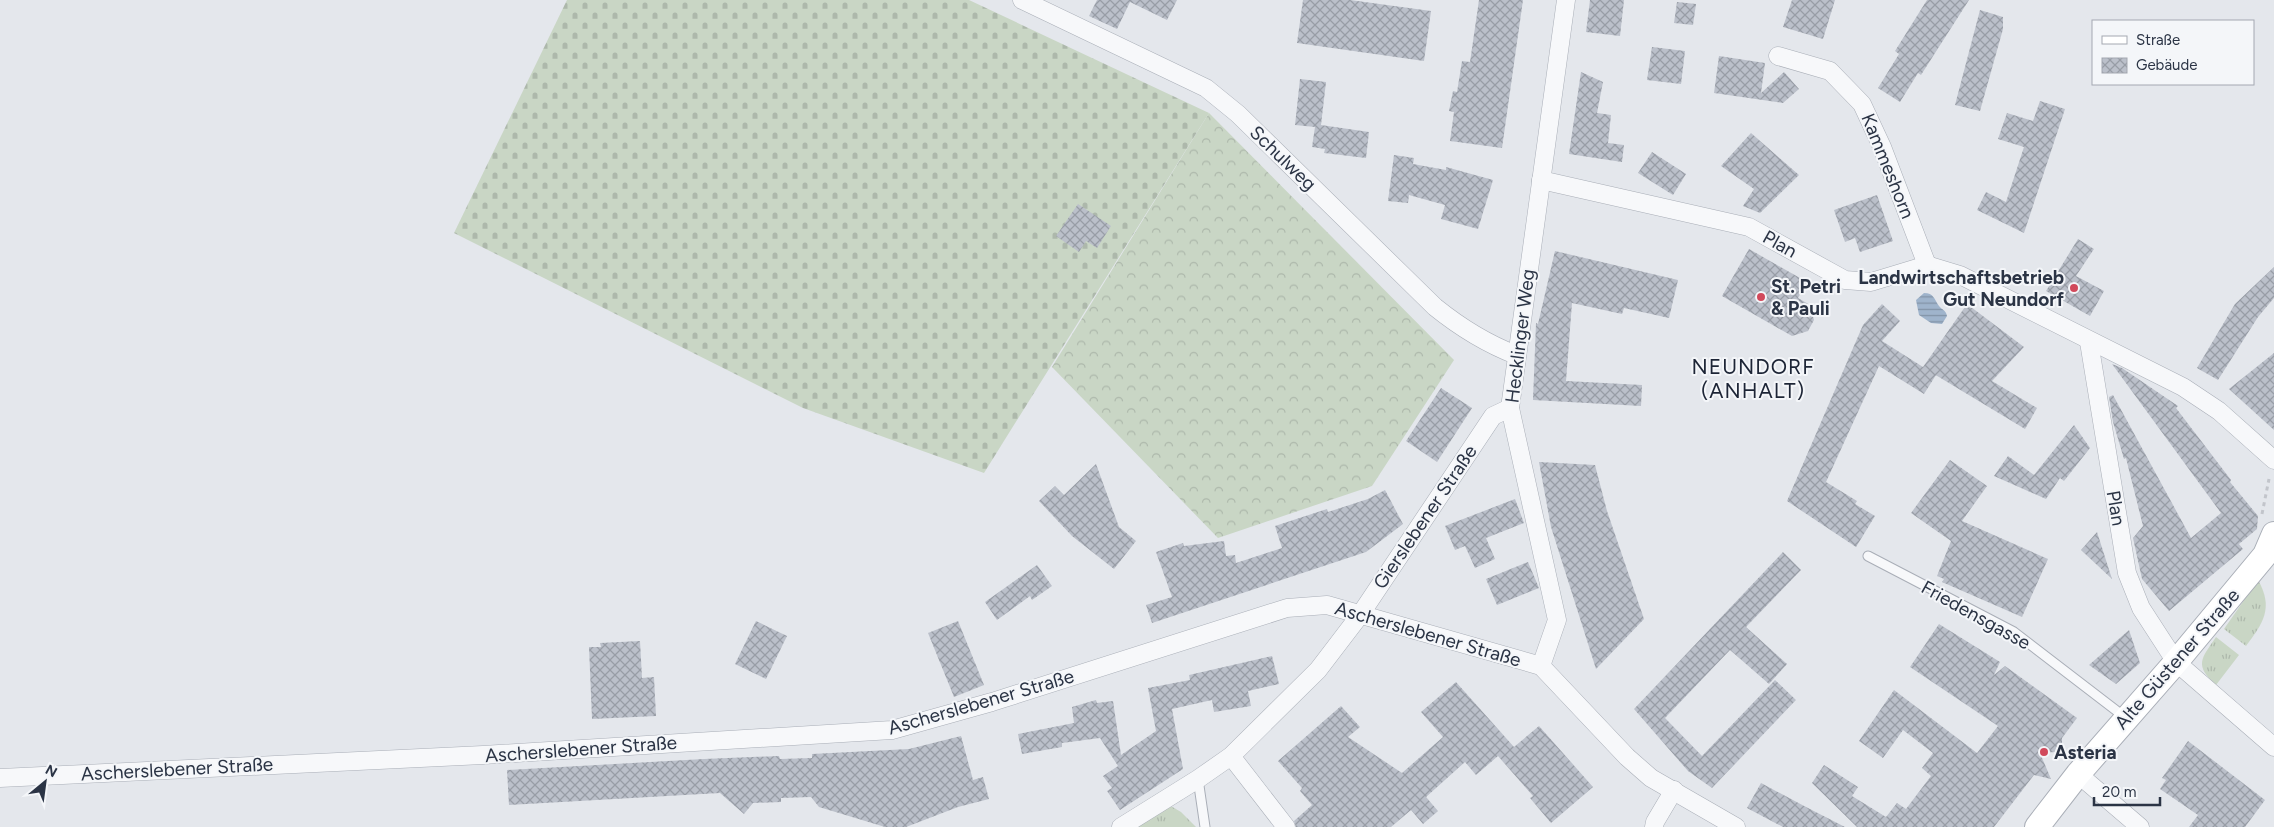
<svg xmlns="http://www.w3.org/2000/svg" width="2274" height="827" font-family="Figtree,sans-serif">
<defs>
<pattern id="grass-tufts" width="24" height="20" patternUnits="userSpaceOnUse" patternTransform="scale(1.25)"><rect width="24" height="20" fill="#c9d6c5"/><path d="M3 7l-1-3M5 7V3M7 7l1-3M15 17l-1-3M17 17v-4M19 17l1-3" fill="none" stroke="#adb8ab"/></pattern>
<pattern id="forest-crowns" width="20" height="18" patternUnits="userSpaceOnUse" patternTransform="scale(1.25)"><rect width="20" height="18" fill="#c9d6c5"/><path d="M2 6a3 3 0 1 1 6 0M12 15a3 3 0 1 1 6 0" fill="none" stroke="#adb8ab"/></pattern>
<pattern id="cemetery-stones" width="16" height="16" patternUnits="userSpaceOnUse" patternTransform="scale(1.25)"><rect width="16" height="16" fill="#c9d6c5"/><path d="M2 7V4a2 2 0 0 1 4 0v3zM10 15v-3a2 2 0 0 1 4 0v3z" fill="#adb8ab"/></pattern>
<pattern id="water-rules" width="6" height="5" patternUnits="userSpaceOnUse" patternTransform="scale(1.25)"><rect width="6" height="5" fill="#9fb4cc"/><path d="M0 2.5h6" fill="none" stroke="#8293a7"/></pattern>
<pattern id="building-cross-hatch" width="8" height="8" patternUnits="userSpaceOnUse" patternTransform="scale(1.25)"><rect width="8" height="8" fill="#bbc0ca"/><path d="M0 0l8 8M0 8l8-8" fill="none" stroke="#989da6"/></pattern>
</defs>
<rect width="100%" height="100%" fill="#e4e7ec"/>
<!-- grass -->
<g fill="url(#grass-tufts)">
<path d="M2258,580c16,28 5,43 -12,66l-22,-17z"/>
<path d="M2216,637l23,18 -23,30c-22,-20 -15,-26 0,-48z"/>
<polygon points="1169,805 1181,812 1196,827 1137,827"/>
</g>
<!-- forest -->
<polygon fill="url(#forest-crowns)" points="1209,113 1454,360 1372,486 1218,538 1052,367"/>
<!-- cemetery -->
<polygon fill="url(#cemetery-stones)" points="567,0 969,0 1209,113 984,473 803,408 454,233"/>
<!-- water -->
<path fill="url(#water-rules)" d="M1924,293c10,0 10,6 15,13 3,4 7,4 8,10l-5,8 -11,-1 -12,-8 -3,-15z"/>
<!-- building -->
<g fill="url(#building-cross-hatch)">
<polygon points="1097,0 1177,0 1167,20 1130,2 1117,29 1089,16"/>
<polygon points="1303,0 1350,0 1431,11 1424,61 1297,43"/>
<polygon points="1479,0 1523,0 1502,148 1450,141 1454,112 1449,111 1453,91 1457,92 1462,61 1470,62"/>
<polygon points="1590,0 1624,0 1620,36 1586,32"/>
<polygon points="1792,0 1835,0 1823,39 1783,27"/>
<polygon points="1927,0 1969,0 1921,75 1918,73 1900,102 1878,88 1899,54 1895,51"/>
<polygon points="1677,2 1696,4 1693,25 1674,23"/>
<polygon points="1980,10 2003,17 2003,29 1980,111 1955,105"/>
<polygon points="1652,47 1685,51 1681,84 1647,80"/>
<polygon points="1719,56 1765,63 1761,93 1784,72 1799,89 1783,103 1714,93"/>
<polygon points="1581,72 1603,82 1597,113 1611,115 1608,143 1624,145 1622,162 1569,154"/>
<polygon points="1300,79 1326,82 1321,125 1369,132 1366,158 1324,153 1325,149 1312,147 1315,127 1295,125"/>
<polygon points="2040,101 2065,109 2024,233 1977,210 1986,192 2006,202 2024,147 1998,139 2007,113 2033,121"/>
<polygon points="1751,133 1799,175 1760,213 1743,206 1754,189 1721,166"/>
<polygon points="1652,152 1686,174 1673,195 1638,173"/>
<polygon points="1394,155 1414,158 1413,164 1446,170 1446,167 1493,180 1478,229 1441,219 1445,205 1409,195 1408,203 1388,201"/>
<polygon points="1877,195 1893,241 1860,252 1855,238 1845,242 1834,210"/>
<polygon points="1078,204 1111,226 1097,248 1086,241 1079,252 1056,236"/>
<polygon points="2078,239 2094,249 2076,276 2104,291 2090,316 2046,291"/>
<polygon points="1749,249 1807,282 1798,298 1810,305 1814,320 1808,331 1792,336 1722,296"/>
<polygon points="1555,251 1678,280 1669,318 1624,308 1622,314 1572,303 1566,381 1642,385 1641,406 1533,400 1536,323 1538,324"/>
<polygon points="2274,267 2274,298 2258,317 2218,380 2197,368 2235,304"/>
<polygon points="1882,304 1900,321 1882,341 1923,367 1967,304 2024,347 1992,381 2037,408 2025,429 1929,371 1936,375 1924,394 1879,366 1826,482 1857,501 1855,504 1875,516 1856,547 1787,501 1863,325"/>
<polygon points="2274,353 2274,430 2229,389"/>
<polygon points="2112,364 2122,368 2178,406 2176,408 2231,480 2230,482 2258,516 2257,529 2239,544 2243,549 2169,611 2142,579 2133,538 2143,526 2126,458 2124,459 2113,422 2109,397 2113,395 2191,538 2221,513"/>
<polygon points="1441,388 1472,408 1437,462 1406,441"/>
<polygon points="2074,425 2090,448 2064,481 2060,478 2046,499 1994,476 2008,456 2034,475"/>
<polygon points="1950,460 1987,486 1962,521 2048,559 2022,617 1942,582 1944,579 1937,576 1951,541 1911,513"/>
<polygon points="1539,462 1595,465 1607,511 1644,619 1596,669 1551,527"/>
<polygon points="1096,464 1119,527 1136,541 1114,569 1072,536 1039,501 1055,486 1064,495"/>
<polygon points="1385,490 1403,524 1366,552 1152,623 1146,605 1172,597 1156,552 1183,543 1184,546 1224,541 1226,556 1235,555 1236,563 1282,548 1275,526 1327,509 1328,512 1368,499"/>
<polygon points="1515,499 1524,523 1486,538 1495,559 1475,568 1465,546 1455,550 1445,526"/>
<polygon points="2097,532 2112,579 2081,550"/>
<polygon points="1783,552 1801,570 1746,627 1787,664 1769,684 1730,650 1665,718 1702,756 1775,680 1796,700 1712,788 1688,771 1634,709"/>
<polygon points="1528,562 1539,588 1497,605 1486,579"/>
<polygon points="1037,565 1052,586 1032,600 1030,596 997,620 985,602"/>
<polygon points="756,621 787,636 766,679 735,664"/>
<polygon points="958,621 984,685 954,697 928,633"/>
<polygon points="1939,624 2000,662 1994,675 2005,666 2077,718 2062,738 2062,743 2056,752 2040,753 2051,779 2034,775 1994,827 1857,827 1812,783 1824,765 1858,787 1852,796 1886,817 1897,803 1906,809 1931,776 1922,768 1933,753 1903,730 1883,758 1859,741 1894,690 1977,753 1998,726 1910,667"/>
<polygon points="2129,630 2140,663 2116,684 2089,665"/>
<polygon points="640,641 642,678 654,677 656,716 592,719 589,647 601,647 600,643"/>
<polygon points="1272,656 1279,684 1248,691 1251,706 1214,712 1212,700 1172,709 1183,769 1120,810 1107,791 1112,788 1103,776 1118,766 1100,738 1062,743 1062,747 1022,754 1018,734 1074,723 1072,707 1096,700 1097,703 1113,701 1121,755 1156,731 1148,688 1190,680 1189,675"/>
<polygon points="1456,682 1514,747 1539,726 1593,787 1551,823 1530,798 1533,796 1498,756 1476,775 1465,762 1426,797 1438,811 1423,824 1411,810 1391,827 1296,827 1294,821 1312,805 1300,791 1302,788 1278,761 1341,706 1360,727 1348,737 1402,773 1443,737 1421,712"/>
<polygon points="961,736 973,780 983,777 989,799 958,807 906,827 885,827 819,807 811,797 781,798 781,802 753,803 744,814 720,793 509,805 507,770 704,759 779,756 780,759 812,758 812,754 909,749"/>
<polygon points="2188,741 2265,800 2245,827 2189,827 2198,815 2160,789 2166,780 2162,778"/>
<polygon points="1761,783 1806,807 1845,827 1783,827 1747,808"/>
</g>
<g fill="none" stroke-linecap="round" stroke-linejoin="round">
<!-- service casing -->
<g stroke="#a9aeb7" stroke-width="11">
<g id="service">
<polyline points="1868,556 2014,632 2126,718"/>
<polyline points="1198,779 1205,827"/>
</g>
</g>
<!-- minor casing -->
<g stroke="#a9aeb7" stroke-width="19">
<g id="minor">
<path d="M1022,0l184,88 32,26 197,193c26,21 50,36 81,48"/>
<polyline points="1778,56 1830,71 1862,104 1882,147 1927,265"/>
<polyline points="1541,180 1749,227 1845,280 1871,282 1927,265 1960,275 2183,387 2219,411 2274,460"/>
<polyline points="2089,342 2127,573 2141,608 2176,662 2274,747"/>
<polyline points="1541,666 1557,620 1510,408 1566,0"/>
<polyline points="1231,756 1286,827"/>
<polyline points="2078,774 2140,827"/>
<polyline points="0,778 483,755 892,730 992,702 1287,608 1327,605 1541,666 1627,757 1651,778 1736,827"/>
<polyline points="1121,827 1198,779 1231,756 1318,670 1360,615 1493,416 1510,408"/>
<polyline points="1654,827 1655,822 1674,790"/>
</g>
</g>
<!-- secondary casing -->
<g stroke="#a9aeb7" stroke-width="26">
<polyline id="secondary" points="2037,827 2078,774 2176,662 2265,555 2274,534"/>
</g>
<!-- path -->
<polyline stroke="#c2c5cb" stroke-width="3" stroke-dasharray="4 4" stroke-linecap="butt" points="2262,514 2269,479"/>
<!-- service -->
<use href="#service" stroke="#f7f8fa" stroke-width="9"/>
<!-- minor -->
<use href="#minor" stroke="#f7f8fa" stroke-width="18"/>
<!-- secondary -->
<use href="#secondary" stroke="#fff" stroke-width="24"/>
</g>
<!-- markers -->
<g fill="#d1495b" stroke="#f4f6f9" stroke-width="2">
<circle cx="2074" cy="288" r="5"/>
<circle cx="1761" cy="297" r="5"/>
<circle cx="2044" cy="752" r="5"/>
</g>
<g text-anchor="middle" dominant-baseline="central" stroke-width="4" stroke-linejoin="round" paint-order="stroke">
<!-- street labels -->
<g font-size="19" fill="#2b3445" stroke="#f4f6f9">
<text transform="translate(1283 158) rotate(44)">Schulweg</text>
<text transform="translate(1888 166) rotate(68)">Kammeshorn</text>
<text transform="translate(1780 244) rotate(29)">Plan</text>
<text transform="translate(1520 336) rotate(-83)">Hecklinger Weg</text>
<text transform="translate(2116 508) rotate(80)">Plan</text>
<text transform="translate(1425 517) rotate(-56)">Gierslebener Straße</text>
<text transform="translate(1976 615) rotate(29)">Friedensgasse</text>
<text transform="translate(1428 634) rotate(16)">Ascherslebener Straße</text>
<text transform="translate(2177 659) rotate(-49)">Alte Güstener Straße</text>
<text transform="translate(981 702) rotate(-16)">Ascherslebener Straße</text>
<text transform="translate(581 749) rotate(-4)">Ascherslebener Straße</text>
<text transform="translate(177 769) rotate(-3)">Ascherslebener Straße</text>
</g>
<!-- poi labels -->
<g font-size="19" font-weight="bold" fill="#2b3445" stroke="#f4f6f9" text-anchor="start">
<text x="2064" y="277" text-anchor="end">Landwirtschaftsbetrieb<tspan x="2064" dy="22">Gut Neundorf</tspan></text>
<text x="1771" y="286">St. Petri<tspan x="1771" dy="22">&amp; Pauli</tspan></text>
<text x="2054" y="752">Asteria</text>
</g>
<!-- quarter labels -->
<g font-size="21" letter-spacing="1" fill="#1d2536" stroke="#f4f6f9">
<text x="1753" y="366">NEUNDORF<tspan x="1753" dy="24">(ANHALT)</tspan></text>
</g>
</g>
<!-- legend -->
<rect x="2092" y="20" width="162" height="65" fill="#f4f6f9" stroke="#a4a8b1"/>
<rect x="2102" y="36" width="25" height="8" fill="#ffffff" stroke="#a4a8b1"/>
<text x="2136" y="45" font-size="15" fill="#2b3445">Straße</text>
<rect x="2102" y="58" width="25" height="15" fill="url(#building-cross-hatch)" stroke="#a4a8b1"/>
<text x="2136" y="70" font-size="15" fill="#2b3445">Gebäude</text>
<!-- north arrow -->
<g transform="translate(45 782) rotate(29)" stroke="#f4f6f9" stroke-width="4" paint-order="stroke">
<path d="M0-4L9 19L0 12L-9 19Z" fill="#2b3445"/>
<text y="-8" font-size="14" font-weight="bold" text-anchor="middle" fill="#2b3445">N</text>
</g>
<!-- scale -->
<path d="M2094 797v8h66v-8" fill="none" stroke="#2b3445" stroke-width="2.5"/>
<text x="2102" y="797" font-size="15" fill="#2b3445" stroke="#f4f6f9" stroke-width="4" paint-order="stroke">20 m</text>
</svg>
